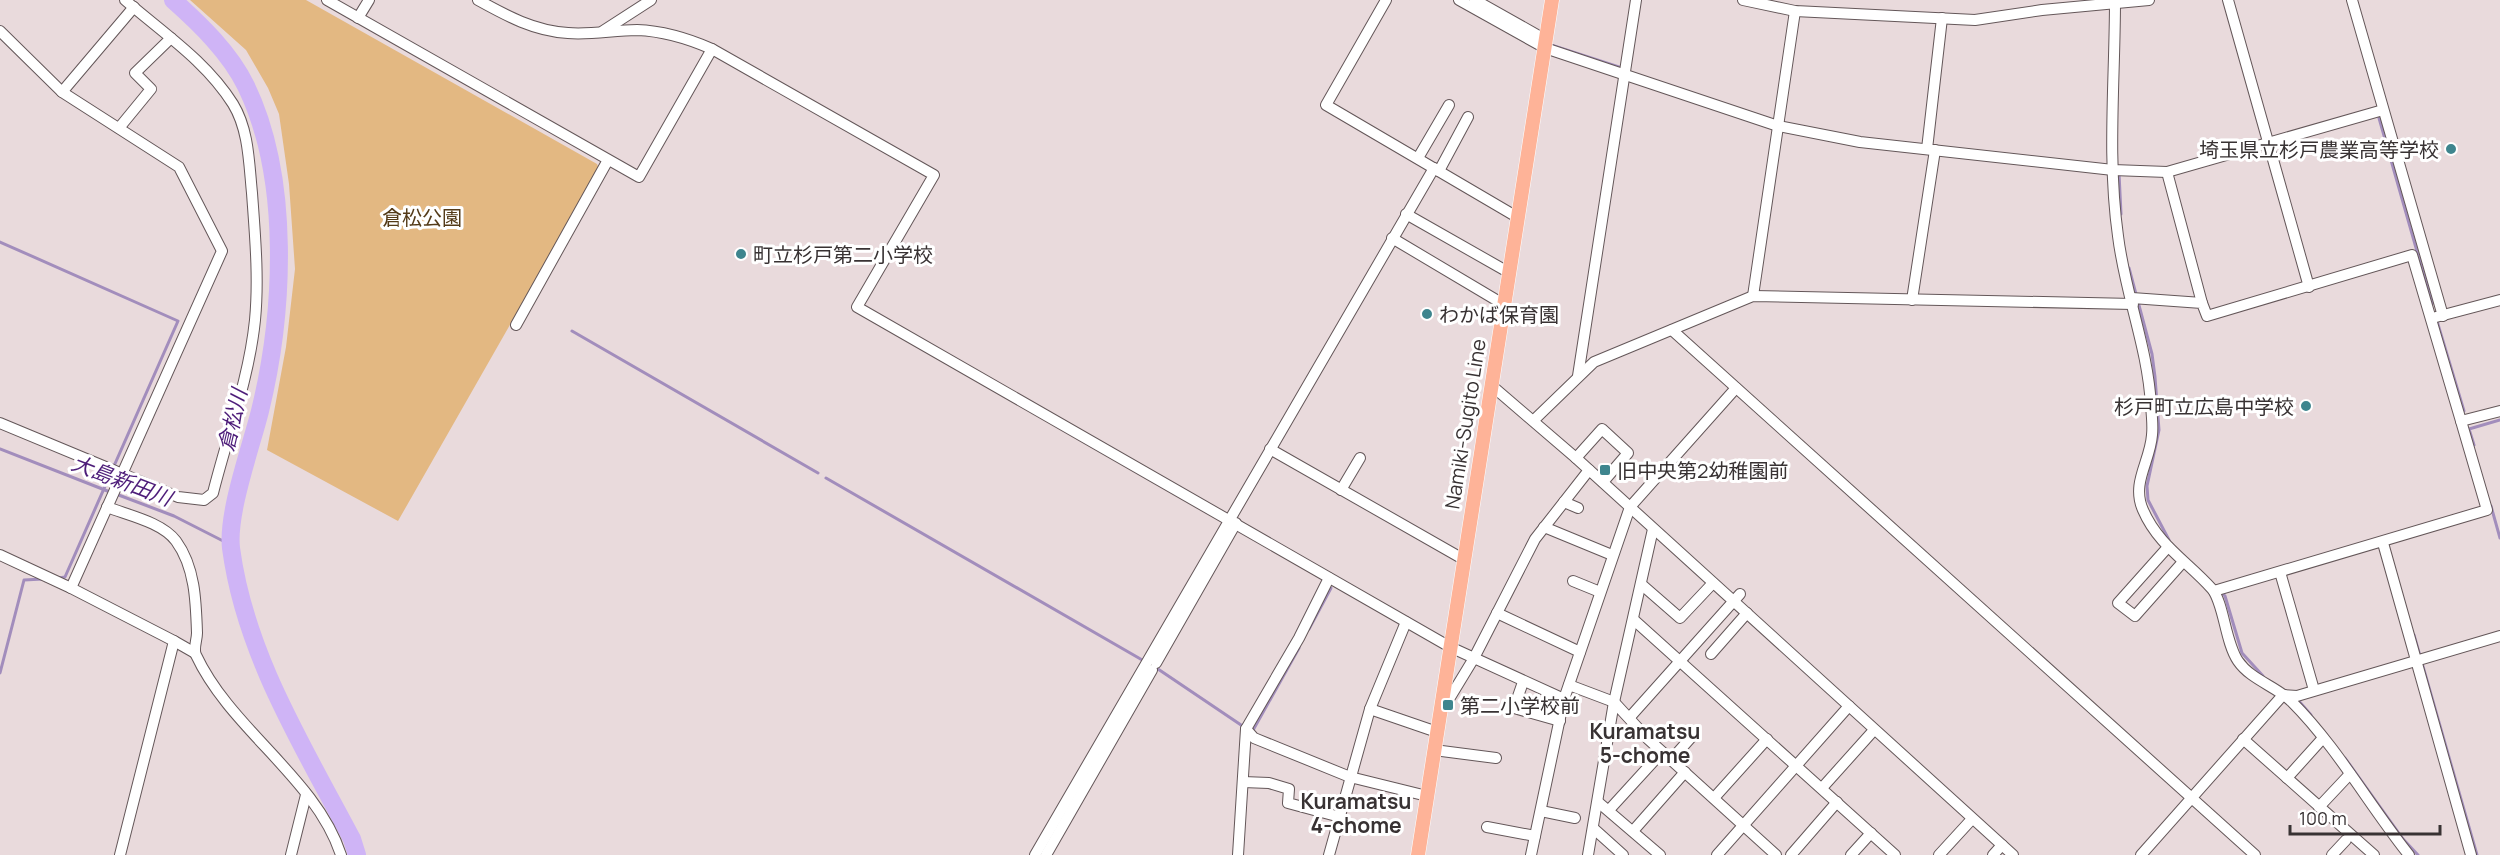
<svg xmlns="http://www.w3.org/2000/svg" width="2500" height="855" font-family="Manrope,'Noto Sans JP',sans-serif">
<rect width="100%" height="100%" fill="#e9dadc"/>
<!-- green -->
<polygon fill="#e3b882" points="190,0 306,0 597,164 599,169 398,521 267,450 286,347 295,269 289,184 279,114 268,88 246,50"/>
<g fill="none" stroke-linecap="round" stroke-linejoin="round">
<!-- stream -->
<g stroke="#a28dbc" stroke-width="3">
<polyline points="1548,44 1622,68"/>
<polyline points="2379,118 2432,304"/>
<polyline points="2119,173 2121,214"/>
<polyline points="0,242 178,321 65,577 59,578"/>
<polyline points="2129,268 2152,354 2155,377 2159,430 2147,486 2148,500 2169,540"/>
<polyline points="2437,321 2464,411"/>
<polyline points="572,331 818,473"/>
<polyline points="2474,445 2469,429 2500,420"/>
<polyline points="0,449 110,492"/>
<polyline points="826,478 1144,661"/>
<polyline points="116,494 174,516 231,545"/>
<polyline points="2491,506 2500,538"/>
<polyline points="2222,593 2225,596 2242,653 2263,676"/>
<polyline points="1309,629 1331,588"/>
<polyline points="2414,635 2477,855"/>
<polyline points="1155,667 1244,727"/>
<polyline points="0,673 24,580 43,579"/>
<polyline points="2298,700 2311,715"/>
<polyline points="1252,732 1299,648"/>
<polyline points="2345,758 2403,839 2418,855"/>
</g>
<!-- river -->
<path stroke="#cfb4f6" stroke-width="18" d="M173,0c27,24 57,53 73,86 45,93 38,227 14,325 -9,36 -33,102 -29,137 14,106 72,198 121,291l5,16"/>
<!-- minor casing -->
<g stroke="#645759" stroke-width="12">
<g id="minor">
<polyline points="327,0 639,177 712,49"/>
<path d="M478,0c29,16 56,31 90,33 23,2 46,-3 69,-3 27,1 50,8 75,19l222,126 -77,132 593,340 114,52"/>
<polyline points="1386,0 1326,105 1517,217"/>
<polyline points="1459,0 1545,48 1778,126 1860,142 2113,170 2167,172 2383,110"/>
<polyline points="1475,0 1546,40"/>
<polyline points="1743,0 1795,11 1975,20 2042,10 2149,0"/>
<path d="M2115,0c0,79 -8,158 3,236 7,58 30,112 33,170 1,10 2,20 1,29 -2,27 -21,48 -9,75 15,35 45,52 69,79 12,14 13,53 26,72 13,19 38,25 54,41 45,45 77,103 117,153"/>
<polyline points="2228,0 2309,287"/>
<polyline points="2352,0 2443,316"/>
<polyline points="358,18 369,0"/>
<polyline points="0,31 62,92 179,167 222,251 71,588 174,641 120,855"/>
<polyline points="603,31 651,0"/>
<polyline points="62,92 134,7"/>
<polyline points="119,128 151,89 135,73 171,38"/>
<polyline points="1927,149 1942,18"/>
<polyline points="1418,158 1449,105"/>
<polyline points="1439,171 1468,117"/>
<polyline points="2167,172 2202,303"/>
<polyline points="1406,214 1508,272"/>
<polyline points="1392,238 1503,304"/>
<polyline points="1753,296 1795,11"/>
<polyline points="2132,298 2202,303 2207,316 2412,255 2461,421"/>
<polyline points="1912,300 1935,150"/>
<polyline points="2436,317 2500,300"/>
<polyline points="516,325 608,160"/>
<polyline points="1672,330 2255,855"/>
<polyline points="1578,376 1636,0"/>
<polyline points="1491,385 1576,458 2013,855"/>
<polyline points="1534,420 1594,362 1753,296 2133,304"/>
<path d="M0,423l178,74 26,3 9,-7c14,-56 36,-114 42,-173 4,-42 0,-85 -3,-127 -3,-29 -3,-63 -19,-89 -27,-43 -70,-71 -108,-104"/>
<polyline points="1270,449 1463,559"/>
<polyline points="1576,458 1602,429 1628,453 1603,482"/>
<polyline points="1341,490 1360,458"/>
<polyline points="1564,502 1578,508"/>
<path d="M107,507c20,8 55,15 69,34 19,26 20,60 21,92 0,7 -4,16 -1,22 35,75 120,123 145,200"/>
<polyline points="1544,527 1612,555"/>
<polyline points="2383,543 2471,855"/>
<polyline points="2168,547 2118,603 2135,616 2182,563"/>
<polyline points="0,555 71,588"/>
<polyline points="2280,572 2314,690"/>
<polyline points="1573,581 1600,592"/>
<polyline points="1641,584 1680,618 1713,583"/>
<polyline points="2214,591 2487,510 2461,421 2500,411"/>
<polyline points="1497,613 1580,652"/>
<polyline points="1634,620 1895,855"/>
<polyline points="174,641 195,653"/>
<polyline points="1711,654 1747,613"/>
<polyline points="1156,663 1236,523"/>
<polyline points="1523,682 1514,708 1560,721"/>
<polyline points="1569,685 1614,702 1648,739 1776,855"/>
<polyline points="1370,709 1437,732"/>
<polyline points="1443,709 1474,658 1535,539 1589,470"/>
<polyline points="1630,717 1740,594"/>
<polyline points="1246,729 1254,738 1350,777 1427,796"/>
<polyline points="2243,739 2374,855"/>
<polyline points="1434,750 1496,758"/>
<polyline points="1671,760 1695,733"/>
<polyline points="2287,778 2323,738"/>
<polyline points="1243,782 1269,783 1289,789 1288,803 1340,817"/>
<polyline points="1822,788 1874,730"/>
<polyline points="1714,798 1767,739"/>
<polyline points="1598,802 1660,855"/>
<polyline points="2319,807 2350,774"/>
<polyline points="1609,810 1662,752"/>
<polyline points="1541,811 1575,818"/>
<polyline points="1487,827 1535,836"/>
<polyline points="1593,828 1623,855"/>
<polyline points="1633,831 1685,772"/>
<polyline points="291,855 306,795"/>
<polyline points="1035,855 1434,168"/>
<polyline points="1046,855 1152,670"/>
<polyline points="1238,855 1246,729 1299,638 1329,578"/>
<polyline points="1329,855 1370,709 1406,622"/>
<polyline points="1531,855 1564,699 1630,507 1736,388"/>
<polyline points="1588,855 1614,702 1653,529"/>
<polyline points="1717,855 1849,706"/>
<polyline points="1791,855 1837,802"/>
<polyline points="1851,855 1871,833"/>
<polyline points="1939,855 1972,819"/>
<polyline points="1993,855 2002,845"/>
<polyline points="2141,855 2283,695 2297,696 2500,636"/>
<polyline points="2332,855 2346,840"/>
</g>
</g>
<!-- major casing -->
<g stroke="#fff" stroke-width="15">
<polyline id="major" points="1418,855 1552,0"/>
</g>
<!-- minor -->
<use href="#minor" stroke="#fff" stroke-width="10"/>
<!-- major -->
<use href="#major" stroke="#feb398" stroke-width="14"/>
</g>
<!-- markers -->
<g fill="#3e858e" stroke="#fff" stroke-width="2">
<circle cx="2451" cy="149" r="6"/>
<circle cx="741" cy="254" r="6"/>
<circle cx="1427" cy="314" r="6"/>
<circle cx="2306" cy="406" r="6"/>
<rect x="1599" y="464" width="12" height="12" rx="3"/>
<rect x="1442" y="699" width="12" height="12" rx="3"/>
</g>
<g text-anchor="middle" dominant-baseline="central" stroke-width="6" stroke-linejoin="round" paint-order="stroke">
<!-- poi labels -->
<g font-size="20" fill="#383233" stroke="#fff" text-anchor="start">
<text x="2439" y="149" text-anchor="end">埼玉県立杉戸農業高等学校</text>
<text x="753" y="254">町立杉戸第二小学校</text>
<text x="1439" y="314">わかば保育園</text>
<text x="2294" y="406" text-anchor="end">杉戸町立広島中学校</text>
<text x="1617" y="470">旧中央第2幼稚園前</text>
<text x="1460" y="705">第二小学校前</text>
</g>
<!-- park labels -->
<g font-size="20" fill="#543b19" stroke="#fff">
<text x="422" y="217">倉松公園</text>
</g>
<!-- street labels -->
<g font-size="20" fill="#383233" stroke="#fff">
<text transform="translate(1465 424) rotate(-81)">Namiki-Sugito Line</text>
</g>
<!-- water labels -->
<g font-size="21" font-style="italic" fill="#4d1c79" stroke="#fff">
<text transform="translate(232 420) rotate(-77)">倉松川</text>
<text transform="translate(122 480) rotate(21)">大島新田川</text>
</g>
<!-- neighbourhood labels -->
<g font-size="21" font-weight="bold" fill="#383233" stroke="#fff">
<text x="1645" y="731">Kuramatsu<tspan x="1645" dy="24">5-chome</tspan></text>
<text x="1356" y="801">Kuramatsu<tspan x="1356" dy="24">4-chome</tspan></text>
</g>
</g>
<!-- scale -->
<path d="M2290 825v9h150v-9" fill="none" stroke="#383233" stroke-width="3"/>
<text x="2299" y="825" font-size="18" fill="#383233" stroke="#ffffff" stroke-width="4.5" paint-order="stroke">100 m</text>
</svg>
